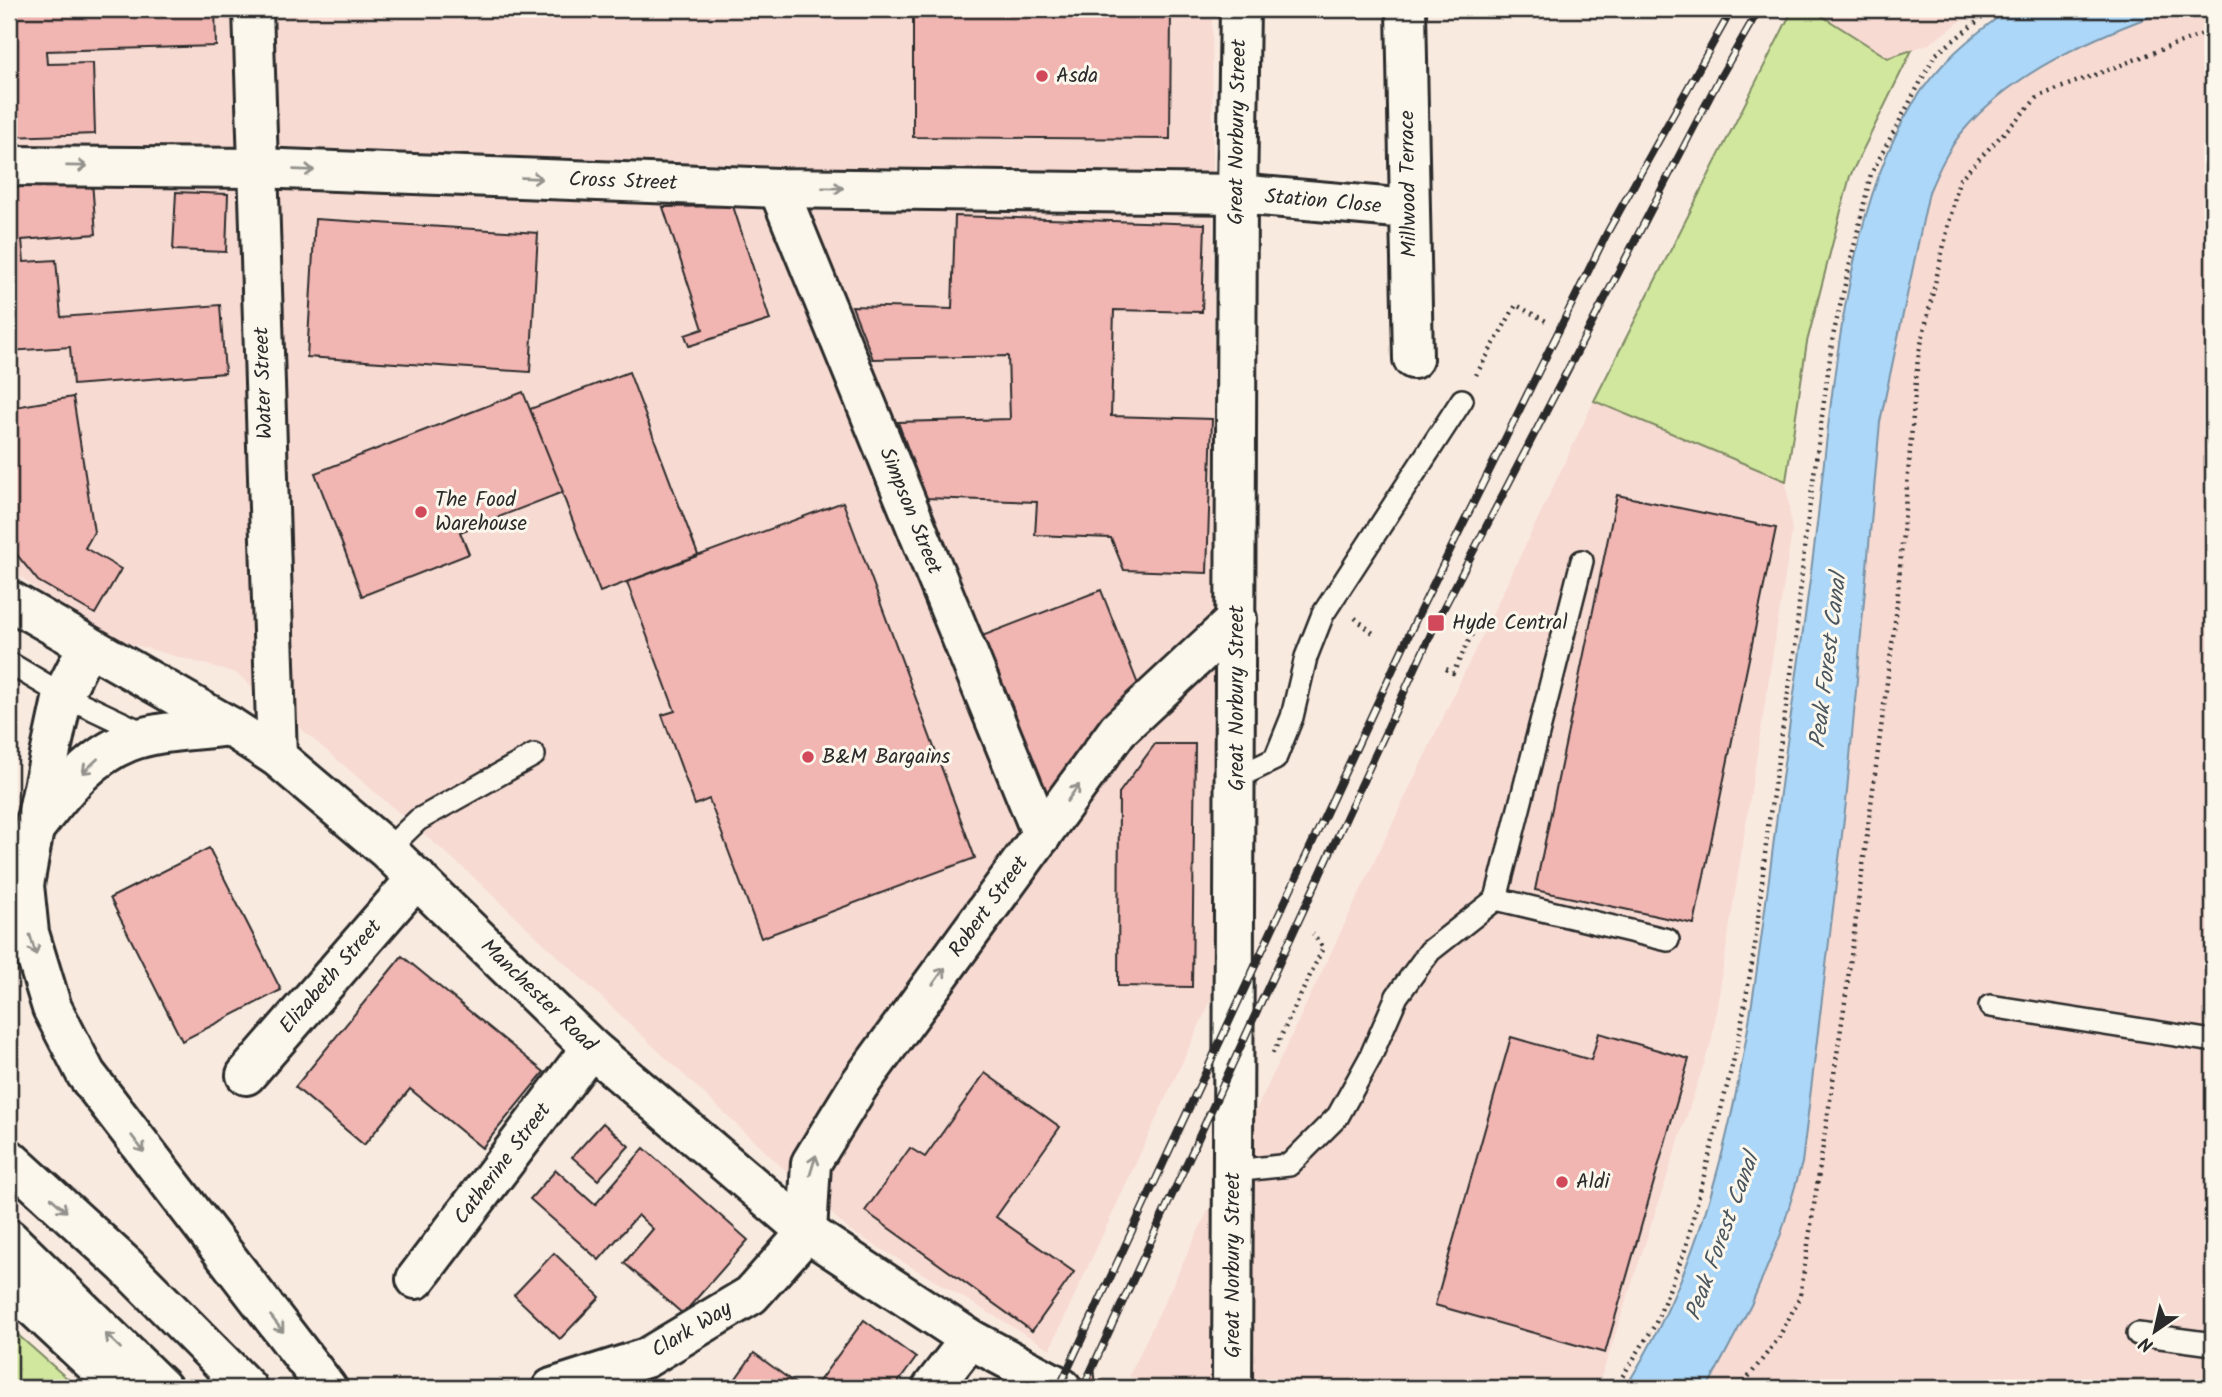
<svg xmlns="http://www.w3.org/2000/svg" width="2222" height="1397" font-family="Kalam,sans-serif">
<rect width="100%" height="100%" fill="#f9eae0"/>
<filter id="ink" filterUnits="userSpaceOnUse"><feTurbulence type="fractalNoise" baseFrequency=".0143" numOctaves="2"/><feDisplacementMap in="SourceGraphic" scale="14" xChannelSelector="R" yChannelSelector="G"/><feConvolveMatrix kernelMatrix="1 2 1 2 8 2 1 2 1" color-interpolation-filters="sRGB"/></filter>
<g filter="url(#ink)">
<!-- built -->
<g fill="#f7dad2">
<polygon points="9,9 1212,9 1217,987 1050,1349 849,1230 467,871 236,673 88,632 9,567"/>
<polygon points="1811,9 1978,9 1929,44 1889,58"/>
<polygon points="2093,9 2213,9 2213,1388 1659,1388 1748,1184 1917,143"/>
<polygon points="1594,401 1786,481 1792,532 1712,1039 1602,1375 1593,1388 1153,1388 1129,1376"/>
</g>
<!-- green -->
<g fill="#d0e79d" stroke="#7e8964" stroke-width="2">
<polygon points="1793,9 1811,9 1888,58 1912,50 1850,176 1807,342 1786,481 1594,401"/>
<polygon points="9,1326 9,1327 78,1388 9,1388"/>
</g>
<!-- water -->
<path fill="#acd7f8" stroke="#7892a6" stroke-width="2" d="M2010,9h161c-73,26 -157,61 -208,122 -15,18 -25,40 -34,61l-49,230 -34,380 -44,361 -21,71 -30,71 -44,83h-82c104,-164 125,-360 149,-549 14,-114 34,-228 46,-342 14,-120 28,-288 92,-392 25,-41 59,-69 98,-96z"/>
<!-- building -->
<g fill="#f1b5b2" stroke="#2b2b2b" stroke-width="2">
<polygon points="106,9 215,9 216,46 46,51 47,64 93,63 95,134 9,137 9,12"/>
<polygon points="822,9 1171,9 1170,139 913,137 913,15 822,15"/>
<polygon points="92,181 96,234 22,240 24,262 56,260 61,317 220,305 225,373 73,385 70,347 9,351 9,188"/>
<polygon points="176,192 228,194 226,252 173,250"/>
<polygon points="733,206 770,320 689,346 685,335 703,329 663,207"/>
<polygon points="955,216 1205,224 1202,312 1114,310 1111,416 1212,419 1207,573 1124,570 1111,538 1035,535 1037,502 926,498 898,422 1010,419 1008,356 873,359 852,306 952,309"/>
<polygon points="315,219 538,233 530,372 307,357"/>
<polygon points="629,372 698,555 600,592 530,409"/>
<polygon points="523,392 563,492 460,532 469,554 362,596 315,473"/>
<polygon points="73,397 94,532 85,548 121,569 95,614 38,581 9,545 9,408"/>
<polygon points="1617,495 1776,528 1694,924 1535,890"/>
<polygon points="843,502 975,858 761,938 709,799 695,805 662,715 675,711 627,582"/>
<polygon points="1101,590 1139,687 1046,800 982,636"/>
<polygon points="1155,744 1195,744 1192,987 1118,986 1119,793"/>
<polygon points="209,848 281,990 182,1041 110,898"/>
<polygon points="402,956 544,1072 482,1148 410,1089 364,1145 295,1087"/>
<polygon points="1599,1033 1689,1059 1605,1353 1435,1305 1511,1037 1591,1060"/>
<polygon points="985,1073 1060,1127 996,1217 1074,1272 1032,1331 865,1211 910,1148 925,1157"/>
<polygon points="603,1123 629,1146 598,1180 572,1157"/>
<polygon points="644,1148 748,1240 683,1314 624,1263 653,1229 638,1215 599,1260 530,1199 556,1170 595,1205"/>
<polygon points="554,1253 600,1297 560,1339 514,1295"/>
<polygon points="864,1320 916,1358 894,1388 814,1388"/>
<polygon points="754,1353 800,1387 799,1388 729,1388"/>
<polygon points="1094,1365 1096,1388 1083,1388"/>
</g>
<g fill="none" stroke-linecap="round" stroke-linejoin="round">
<!-- lane casing -->
<g stroke="#2b2b2b" stroke-width="26">
<g id="lane">
<polyline points="9,663 63,695 150,736"/>
<polyline points="1236,778 1275,759 1292,717 1306,657 1323,614 1462,400"/>
<polyline points="387,850 418,820 534,755"/>
<polyline points="1496,899 1668,940"/>
<polyline points="1990,1006 2213,1041"/>
<polyline points="1234,1171 1289,1165 1338,1116 1370,1058 1397,996 1430,951 1496,899 1582,561"/>
<polyline points="2138,1334 2213,1344"/>
</g>
</g>
<!-- street casing -->
<g stroke="#2b2b2b" stroke-width="44">
<g id="street">
<polyline points="253,9 277,757"/>
<polyline points="1406,9 1413,359"/>
<polyline points="9,166 257,168 778,188 1237,194 1408,209"/>
<polyline points="778,188 1042,835"/>
<polyline points="246,1075 417,878"/>
<polyline points="807,1232 811,1163 859,1085 1118,730 1237,619"/>
<polyline points="416,1279 591,1048"/>
<polyline points="932,1388 970,1339"/>
<polyline points="1232,1388 1237,194 1240,9"/>
</g>
</g>
<!-- primary casing -->
<g stroke="#2b2b2b" stroke-width="44">
<g id="primary">
<polyline points="9,600 229,726 277,757 387,850 591,1048 807,1232 970,1339 1062,1388"/>
<polyline points="36,820 63,695 87,647"/>
<path d="M34,829c26,-33 53,-71 94,-87 30,-12 68,-11 101,-16"/>
<polyline points="552,1388 646,1358 751,1295 807,1232"/>
</g>
</g>
<!-- highway casing -->
<g stroke="#2b2b2b" stroke-width="44">
<g id="highway">
<polyline points="34,829 24,885 29,933 52,1008 86,1074 327,1388"/>
<polyline points="9,1159 125,1265 247,1388"/>
<polyline points="9,1239 162,1388"/>
<polyline points="9,1284 120,1388"/>
</g>
</g>
<!-- path -->
<g stroke="#2b2b2b" stroke-width="4.5" stroke-dasharray="2 5" stroke-linecap="butt">
<polyline points="1476,375 1516,305 1546,321"/>
<polyline points="1355,618 1373,633"/>
<polyline points="1446,669 1453,673 1475,628 1459,620"/>
<polyline points="1273,1053 1323,948 1313,934"/>
<polyline points="1615,1388 1655,1325 1685,1250 1738,1043 1755,946 1768,827 1795,647 1805,540 1833,336 1871,174 1935,55 1993,9"/>
<polyline points="1740,1388 1778,1339 1800,1297 1845,1002 1896,614 1918,357 1959,180 2039,96 2213,30"/>
</g>
<!-- lane -->
<use href="#lane" stroke="#fbf7ec" stroke-width="21"/>
<!-- street -->
<use href="#street" stroke="#fbf7ec" stroke-width="38"/>
<!-- primary -->
<use href="#primary" stroke="#fbf7ec" stroke-width="38"/>
<!-- highway -->
<use href="#highway" stroke="#fbf7ec" stroke-width="38"/>
<!-- rail casing -->
<g stroke="#2b2b2b" stroke-width="8">
<g id="rail">
<polyline points="1059,1388 1419,613 1607,233 1732,9"/>
<polyline points="1083,1388 1436,623 1718,81 1759,9"/>
</g>
</g>
<!-- rail -->
<use href="#rail" stroke="#fbf7ec" stroke-width="5" stroke-dasharray="16" stroke-linecap="butt"/>
</g>
<!-- one-way arrows -->
<defs><path id="oneway-shaft" d="M-6 0H5M1.5-3L5.5 0L1.5 3" fill="none" stroke-width="1.6" stroke-linecap="round" stroke-linejoin="round" transform="scale(1.75)"/></defs>
<g stroke="#93918c">
<use href="#oneway-shaft" transform="translate(77 166) rotate(1)"/>
<use href="#oneway-shaft" transform="translate(304 170) rotate(2)"/>
<use href="#oneway-shaft" transform="translate(532 178) rotate(2)"/>
<use href="#oneway-shaft" transform="translate(833 188) rotate(1)"/>
<use href="#oneway-shaft" transform="translate(90 766) rotate(137)"/>
<use href="#oneway-shaft" transform="translate(1073 793) rotate(-54)"/>
<use href="#oneway-shaft" transform="translate(33 945) rotate(73)"/>
<use href="#oneway-shaft" transform="translate(939 976) rotate(-54)"/>
<use href="#oneway-shaft" transform="translate(138 1144) rotate(53)"/>
<use href="#oneway-shaft" transform="translate(813 1165) rotate(-73)"/>
<use href="#oneway-shaft" transform="translate(59 1205) rotate(42)"/>
<use href="#oneway-shaft" transform="translate(277 1324) rotate(52)"/>
<use href="#oneway-shaft" transform="translate(113 1341) rotate(-136)"/>
</g>
</g>
<!-- markers -->
<g fill="#d1495b" stroke="#fbf7ec" stroke-width="2.5">
<circle cx="1042" cy="76" r="7"/>
<circle cx="421" cy="512" r="7"/>
<rect x="1427" y="614" width="18" height="18" rx="3.5"/>
<circle cx="808" cy="757" r="7"/>
<circle cx="1562" cy="1182" r="7"/>
</g>
<g text-anchor="middle" dominant-baseline="central" stroke-width="6" stroke-linejoin="round" paint-order="stroke">
<!-- poi labels -->
<g font-size="21" fill="#2b2b2b" stroke="#fbf7ec" text-anchor="start">
<text x="1056" y="76">Asda</text>
<text x="435" y="500">The Food<tspan x="435" dy="24">Warehouse</tspan></text>
<text x="1452" y="623">Hyde Central</text>
<text x="822" y="757">B&amp;M Bargains</text>
<text x="1576" y="1182">Aldi</text>
</g>
<!-- street labels -->
<g font-size="21" fill="#2b2b2b" stroke="#fbf7ec">
<text transform="translate(1238 132) rotate(-89)">Great Norbury Street</text>
<text transform="translate(623 182) rotate(2)">Cross Street</text>
<text transform="translate(1409 184) rotate(-91)">Millwood Terrace</text>
<text transform="translate(1323 202) rotate(5)">Station Close</text>
<text transform="translate(264 383) rotate(-92)">Water Street</text>
<text transform="translate(910 511) rotate(68)">Simpson Street</text>
<text transform="translate(1237 698) rotate(-90)">Great Norbury Street</text>
<text transform="translate(989 907) rotate(-54)">Robert Street</text>
<text transform="translate(331 977) rotate(-49)">Elizabeth Street</text>
<text transform="translate(538 996) rotate(44)">Manchester Road</text>
<text transform="translate(503 1164) rotate(-53)">Catherine Street</text>
<text transform="translate(1233 1265) rotate(-90)">Great Norbury Street</text>
<text transform="translate(692 1330) rotate(-31)">Clark Way</text>
</g>
<!-- water labels -->
<g font-size="23" font-style="italic" fill="#4b565e" stroke="#fbf7ec">
<text transform="translate(1829 661) rotate(-83)">Peak Forest Canal</text>
<text transform="translate(1723 1237) rotate(-70)">Peak Forest Canal</text>
</g>
</g>
<!-- margin -->
<rect width="2222" height="1397" fill="none" stroke="#fbf7ec" stroke-width="35"/>
<rect x="18" y="18" width="2187" height="1362" fill="none" stroke="#2b2b2b" stroke-width="2.5" filter="url(#ink)"/>
<!-- north arrow -->
<g transform="translate(2155 1331) rotate(214)" stroke="#fbf7ec" stroke-width="5" paint-order="stroke">
<path d="M0-5L12 26L0 18L-12 26Z" fill="#2b2b2b"/>
<text y="-10" font-size="19" font-weight="bold" text-anchor="middle" fill="#2b2b2b">N</text>
</g>
</svg>
